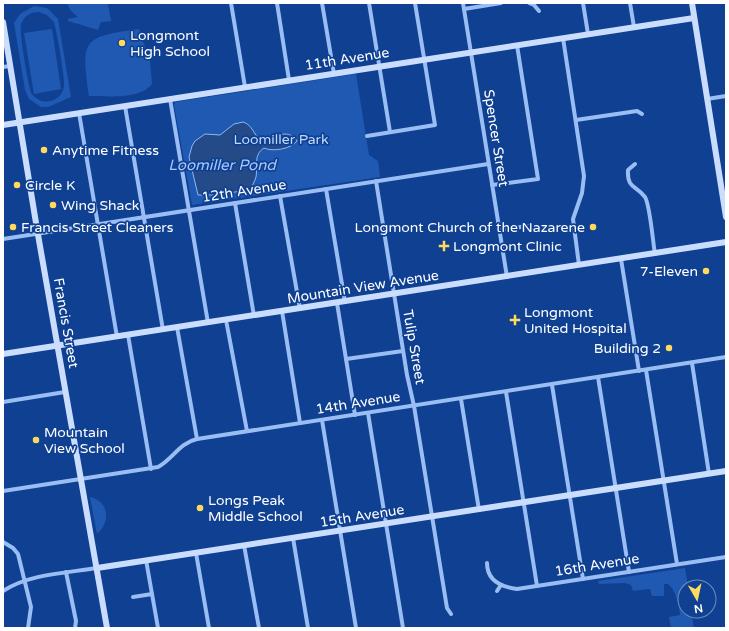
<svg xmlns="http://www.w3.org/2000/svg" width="729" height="631" font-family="'Varela Round',sans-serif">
<rect width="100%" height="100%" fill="#0f4092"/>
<!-- green -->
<g fill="#2059b2" fill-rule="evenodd">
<polygon points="67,3 108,3 111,21 101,22 98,30 68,21 68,19 78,17 71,11"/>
<path d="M34,6l13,2 11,11 13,78 -23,10h-7l-12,-8 -4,-9 -11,-67 6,-9zM39,12l8,3 7,7c3,11 11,55 10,64 -1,8 -7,14 -14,15 -8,2 -14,-2 -19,-8 -3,-10 -12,-60 -10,-68 2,-9 10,-13 18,-13z"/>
<polygon points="52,29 61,89 34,94 24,33"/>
<path d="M139,29l11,32 2,23c-12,16 -45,12 -63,12 -8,-57 -7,-59 50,-67z"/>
<polygon points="356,74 369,155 378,161 380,177 192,205 174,105 175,102"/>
<path d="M90,497c19,4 21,25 7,37z"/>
<path d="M685,568l3,19h-3v24h6l3,17h-23l-2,-11 11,-2c-1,-9 -4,-25 -12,-31h-4v12h-12l-2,-7 -17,2 -2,-6 -6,-2 -26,1 -1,-3z"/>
</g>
<!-- water -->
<path fill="#244a87" stroke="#8bb7f8" d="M243,122c10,3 10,13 18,18 11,0 26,-14 36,1 -6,8 -24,11 -33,7 -11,7 -6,18 -8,29 -1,4 -4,8 -5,12l-32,6h-21l-9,-38 3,-11 3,-5 10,-7 15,1 14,-11z"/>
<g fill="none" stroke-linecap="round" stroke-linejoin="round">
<!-- street -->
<g stroke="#9abdf4" stroke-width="4">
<polyline points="231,3 245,87"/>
<polyline points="277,3 289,80"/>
<polyline points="322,3 334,74"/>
<polyline points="369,3 390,132"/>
<polyline points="463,3 507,277"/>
<polyline points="529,3 534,5 539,11"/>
<polyline points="583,3 588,34"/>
<polyline points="630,3 634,27"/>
<polyline points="464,9 501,3"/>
<polyline points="563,38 584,176 582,193 573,219 579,265"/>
<polyline points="3,67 10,66"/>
<polyline points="170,99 208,323"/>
<polyline points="707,99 726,96"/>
<polyline points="125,106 163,330"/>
<polyline points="79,113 117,337"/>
<polyline points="576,120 637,111 642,114"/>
<polyline points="367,136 435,125 415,3"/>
<path d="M635,164l-7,6c-1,19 8,15 17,27 5,8 8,46 10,57"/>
<polyline points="376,181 407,375 414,406 447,608 451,614"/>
<polyline points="492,185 538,179 517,45"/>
<polyline points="326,189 345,302"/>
<polyline points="280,196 300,309"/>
<polyline points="235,203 254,316"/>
<polyline points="499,230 528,226"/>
<polyline points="3,239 488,164"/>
<polyline points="621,259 639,371"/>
<polyline points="337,303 355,415"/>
<polyline points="282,311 300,423"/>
<polyline points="226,320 247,431"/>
<polyline points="177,327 197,439"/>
<polyline points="128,335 151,469"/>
<polyline points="346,359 403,351"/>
<polyline points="692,363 709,474"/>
<polyline points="646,370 677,564"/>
<polyline points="598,377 629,572"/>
<polyline points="552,385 583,579"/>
<polyline points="506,392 537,586"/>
<polyline points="461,399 479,510"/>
<polyline points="3,402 65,392"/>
<polyline points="368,413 403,628"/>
<polyline points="322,420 356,628"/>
<path d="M3,491l155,-24c15,-8 21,-24 39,-28l529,-82"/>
<polyline points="293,538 308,628"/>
<polyline points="3,542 13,548 18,554 31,607 28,628"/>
<polyline points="244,545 259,628"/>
<polyline points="196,553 209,628"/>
<polyline points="146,560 158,628"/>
<path d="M487,563c0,18 14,24 30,26l209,-32"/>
<polyline points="66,572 76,621 75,628"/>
<path d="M3,591c26,-17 63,-18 94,-23"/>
<polyline points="497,591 501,585"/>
<polyline points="133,597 152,594"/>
</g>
<!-- secondary -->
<g stroke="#caddfd" stroke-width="6">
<polyline points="692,3 726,217"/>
<polyline points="3,22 37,229 107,628"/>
<polyline points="3,125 694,18"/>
<polyline points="3,354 726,242"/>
<polyline points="97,568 726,471"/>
</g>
</g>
<!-- markers -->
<g fill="#ffda5d" stroke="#0f4092" stroke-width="1.5">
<circle cx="122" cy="43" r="4"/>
<circle cx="44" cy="150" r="4"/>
<circle cx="17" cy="185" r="4"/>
<circle cx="53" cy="205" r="4"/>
<circle cx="13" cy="227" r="4"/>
<circle cx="593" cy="227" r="4"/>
<path d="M442 240h4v4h4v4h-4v4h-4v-4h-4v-4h4z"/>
<circle cx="706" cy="271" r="4"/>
<path d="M513 314h4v4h4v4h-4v4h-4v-4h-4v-4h4z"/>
<circle cx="669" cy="348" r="4"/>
<circle cx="36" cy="440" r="4"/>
<circle cx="200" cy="508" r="4"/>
</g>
<g text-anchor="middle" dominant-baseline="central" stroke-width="3.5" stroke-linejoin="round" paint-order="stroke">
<!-- poi labels -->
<g font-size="14" fill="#fff" stroke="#0f4092" text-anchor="start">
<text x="130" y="35">Longmont<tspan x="130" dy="16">High School</tspan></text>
<text x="52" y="150">Anytime Fitness</text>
<text x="25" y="185">Circle K</text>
<text x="61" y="205">Wing Shack</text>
<text x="21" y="227">Francis Street Cleaners</text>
<text x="585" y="227" text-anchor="end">Longmont Church of the Nazarene</text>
<text x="453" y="246">Longmont Clinic</text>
<text x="698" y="271" text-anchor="end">7-Eleven</text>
<text x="524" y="312">Longmont<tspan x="524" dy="16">United Hospital</tspan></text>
<text x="661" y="348" text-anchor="end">Building 2</text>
<text x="44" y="432">Mountain<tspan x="44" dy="16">View School</tspan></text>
<text x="208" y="500">Longs Peak<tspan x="208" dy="16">Middle School</tspan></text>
</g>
<!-- street labels -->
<g font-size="14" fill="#fff" stroke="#0f4092">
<text transform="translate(347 59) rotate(-9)">11th Avenue</text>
<text transform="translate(496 138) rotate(81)">Spencer Street</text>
<text transform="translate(244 191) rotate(-9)">12th Avenue</text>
<text transform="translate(363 287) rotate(-9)">Mountain View Avenue</text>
<text transform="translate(66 323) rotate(80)">Francis Street</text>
<text transform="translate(414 347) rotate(80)">Tulip Street</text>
<text transform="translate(358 403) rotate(-9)">14th Avenue</text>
<text transform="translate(362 516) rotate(-9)">15th Avenue</text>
<text transform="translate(597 565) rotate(-9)">16th Avenue</text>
</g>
<!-- park labels -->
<g font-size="14" fill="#c2dafe" stroke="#0f4092">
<text x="281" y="139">Loomiller Park</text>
</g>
<!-- water labels -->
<g font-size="15" font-style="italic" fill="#a6c8fb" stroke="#0f4092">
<text x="222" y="165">Loomiller Pond</text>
</g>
</g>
<!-- border -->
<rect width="729" height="631" fill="none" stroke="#ffffff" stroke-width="8"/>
<!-- north arrow -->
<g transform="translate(697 599) rotate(171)"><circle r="19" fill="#0f4092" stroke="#6f8cbe"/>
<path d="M0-3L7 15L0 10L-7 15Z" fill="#ffda5d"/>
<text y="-6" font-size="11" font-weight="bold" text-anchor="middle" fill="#ffffff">N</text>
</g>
</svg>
